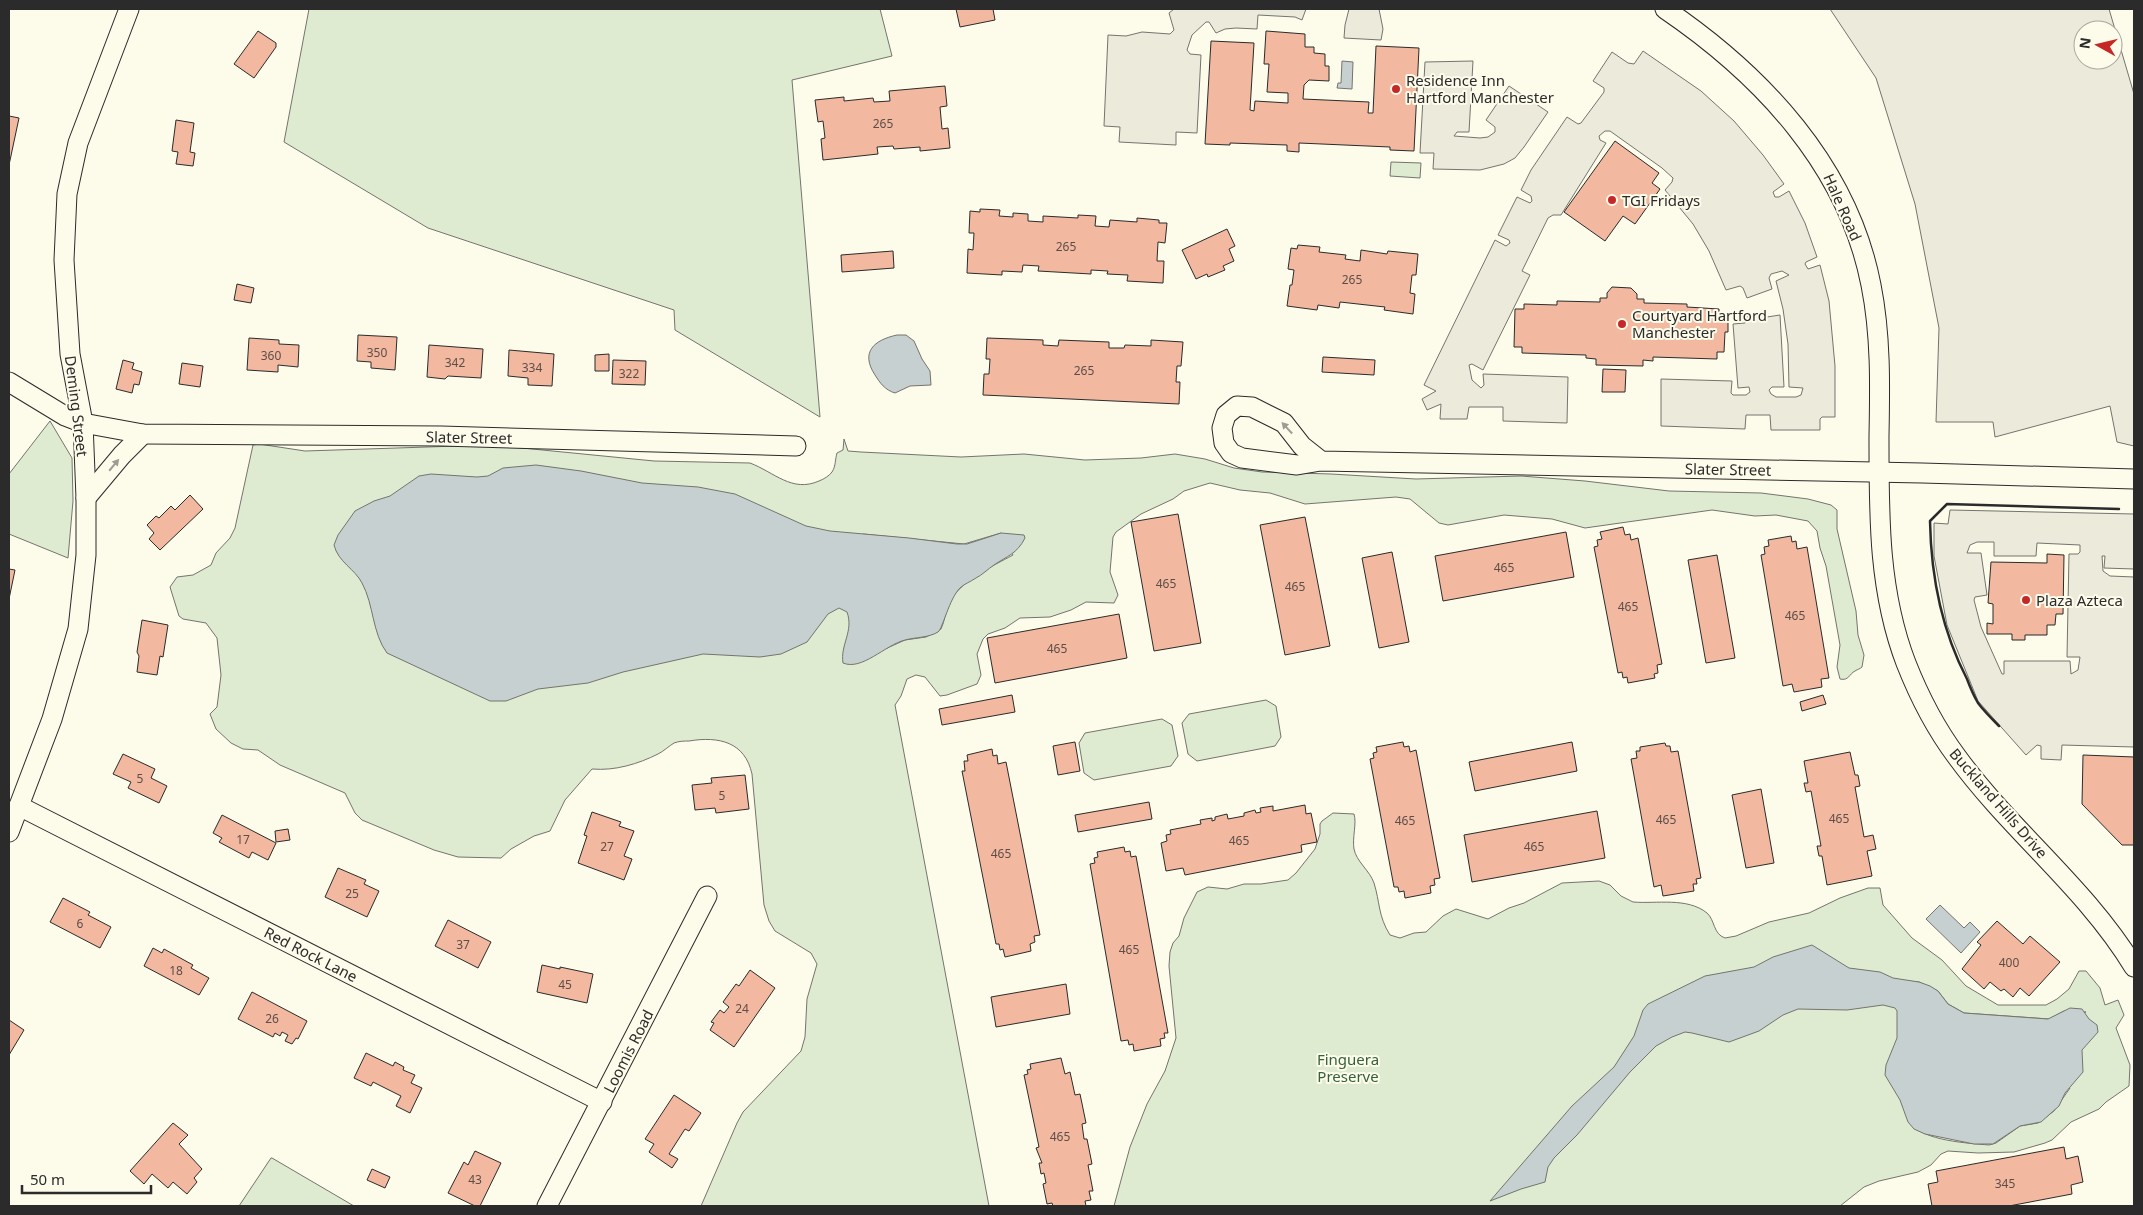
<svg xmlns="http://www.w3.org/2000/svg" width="2143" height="1215" font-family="'Noto Sans',sans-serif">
<rect width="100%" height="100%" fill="#fdfbea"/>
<!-- green -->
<g fill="#deebd1" stroke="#74746e" fill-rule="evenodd">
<polygon points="309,9 880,9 892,56 792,80 820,417 675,330 674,310 428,228 284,142"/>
<polygon points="1391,162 1421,163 1420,178 1390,176"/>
<polygon points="50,421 72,458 73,501 68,558 9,534 9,474"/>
<path d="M844,439l4,12 13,1 100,5 63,-3 61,6 56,-2 34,-4 30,5 29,9 28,4 69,2 85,5 105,-3 64,5 84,10 92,2 47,6 23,6 6,5v19l19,82 2,24 6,20 -2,12c-2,2 -4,2 -7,4 -6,3 -6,10 -15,8l-3,-12 3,-22 -14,-79 -6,-18 -3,-17 -9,-10 -32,-6 -21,1 -43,-6 -127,18 -33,-9 -48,-4 -56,10 -9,-2 -29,-24 -14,-2 -91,7 -35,-11 -30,-3 -30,-7 -26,8 -11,8 -32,15 -25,18 -3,5 -3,35 8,23 -4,8 -28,-1 -15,8 -21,7 -30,1 -15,10 -17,6 -5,5 -6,15 4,21 -4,9 -30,11 -7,1 -15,-19 -9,-2 -9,4 -6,17 -6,9 94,501h-288l36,-83 6,-11 58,-61 4,-14 2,-38 10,-35 -6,-11 -36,-22 -6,-10 -5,-16 -12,-131c-7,-32 -33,-38 -63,-33 -4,0 -10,0 -15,2 -5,3 -10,8 -16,11 -20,10 -43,17 -66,15l-27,31 -15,31 -16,5 -23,13 -10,9 -43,-1 -24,-7 -72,-30 -7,-7 -10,-20 -65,-28 -22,-15 -15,-1 -12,-6 -15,-14 -6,-15 7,-7 4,-32 -4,-37 -11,-15 -23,-4 -4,-3 -9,-29 7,-10 16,-2 18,-10 5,-12 14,-15 5,-10 18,-83 6,-1 46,7 153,-5 54,1 142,14 96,2c24,9 42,30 69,18 5,-2 10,-5 13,-9 4,-6 3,-13 5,-19l6,-3zM1001,533l12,22c-22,12 -52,25 -64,48 -4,8 -4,18 -8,26l-15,8 -21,3 -20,9 -22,-115 101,10z"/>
<polygon points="1266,700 1276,706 1281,737 1275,746 1197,761 1188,754 1182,723 1189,714"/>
<polygon points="1162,719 1172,725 1178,756 1171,766 1094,780 1084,773 1079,743 1085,733"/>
<path d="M1333,813l21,1c3,9 -2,24 0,35 2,12 16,22 20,34 6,19 4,33 16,52l10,3 14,-5 12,-1 17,-16 13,-7 32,10 21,-11 15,-5 38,-20 37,-2 11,4 11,11 12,6c24,2 54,-5 74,11 8,7 6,21 18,25l11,-2 33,-14 40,-9 31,-15 28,-10h12l3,17 29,33 30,22 24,26 32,19h48l11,-6 12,-10 10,-18h7l14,17 5,17 13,-5 6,15 -8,13 14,37 -1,21 -23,16 -7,7 -28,13 -19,18 -7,3 -31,9 -36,1 -30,-2 -7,3 -10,11 -13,7 -39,9 -15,6 -24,19h-726l16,-59 17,-43 18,-33 11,-33 -7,-72 1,-14 3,-9 6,-7 5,-18 13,-26 11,-5 19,2 17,-5h17l27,-4 8,-7 19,-24 5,-15v-10l2,-3zM1907,981l12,1 19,9 10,13 16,9 85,6 15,-8 22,1 -78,32zM2070,1088l-16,23 -16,12 -18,3 -24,17 -7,2c-22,-2 -65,-4 -79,-22z"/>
<polygon points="271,1158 272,1158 354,1206 239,1206"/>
</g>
<!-- parking -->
<g fill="#eceadb" stroke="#74746e" fill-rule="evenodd">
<polygon points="1174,9 1306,9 1302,20 1295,17 1258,15 1257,29 1236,28 1225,29 1216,33 1209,22 1206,22 1192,35 1187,50 1190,54 1201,55 1197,133 1176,132 1176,145 1119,142 1120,127 1104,126 1108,35 1126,36 1142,32 1170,34 1174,30 1169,13"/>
<polygon points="1349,9 1379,9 1383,29 1381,40 1344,38 1345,25"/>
<path d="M1830,9h279l25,85v352l-17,-4 -7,-36 -115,31 -2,-15h-57l3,-94 -24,-124 -39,-126zM2083,30h30v30h-30z"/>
<polygon points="1643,51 1701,91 1734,121 1763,155 1784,184 1773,192 1775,197 1779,197 1789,191 1805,223 1817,257 1806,262 1805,264 1808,269 1820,265 1829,301 1835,366 1835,417 1822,417 1820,419 1820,430 1771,430 1770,415 1746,415 1745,429 1661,426 1661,379 1732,381 1731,393 1733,395 1746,395 1750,392 1749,387 1738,388 1733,324 1745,323 1746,317 1765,314 1767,317 1780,315 1784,387 1772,387 1769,390 1771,394 1776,397 1796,397 1801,395 1803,388 1789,387 1788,344 1783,309 1776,281 1789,275 1782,271 1771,274 1769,278 1772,289 1747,298 1743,288 1740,286 1726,290 1709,251 1693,224 1665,190 1672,182 1673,178 1662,168 1610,131 1605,131 1599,136 1600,140 1606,143 1561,215 1553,215 1548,218 1522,271 1530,275 1483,370 1472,364 1469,365 1472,380 1481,388 1484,385 1483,374 1568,377 1567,423 1503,421 1503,407 1469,407 1467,419 1440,419 1441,404 1427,410 1422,399 1436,391 1424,385 1495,240 1506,246 1510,243 1509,240 1498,235 1517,197 1530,203 1532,201 1531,196 1521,190 1531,170 1567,117 1578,124 1581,123 1604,92 1604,88 1593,81 1612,52 1628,63 1634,64"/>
<polygon points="1473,61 1469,132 1457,132 1454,136 1480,138 1488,137 1495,132 1495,127 1486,120 1509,86 1548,112 1524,147 1515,158 1504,164 1480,170 1433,169 1434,153 1420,153 1425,62"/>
<path d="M1950,510l184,4v55l-30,-1 1,-12h-3l1,15 7,5 24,1v170l-72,-2 -1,15 -20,-1v-13l-4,-1 -11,10 -48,-54 -31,-76 -13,-69v-33l14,1zM1977,542h17v14h42l1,-13 43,2v7l-2,2h-9l-2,103h13l-2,13 -7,4 -1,-13h-66v13h-2l-21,-47 -7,-27 1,-3 12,-2 -6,-42h-14l3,-8z"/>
</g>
<!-- water -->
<g fill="#c7d0d0" stroke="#74746e">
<polygon points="1342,61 1353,62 1352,89 1337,88 1338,83 1341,83"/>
<path d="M897,335h9l8,6 8,18 8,12 1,14 -21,1 -15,7c-10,-3 -15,-10 -20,-18 -15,-23 -1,-35 22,-40z"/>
<path d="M536,465l45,6 61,12 56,4 37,7 71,32 24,5 79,7 48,6h10l34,-11 23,2 1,3c-8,16 -18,18 -31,27 -6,4 -12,10 -18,13 -6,4 -12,6 -16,10 -11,11 -17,40 -22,44 -10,6 -22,5 -33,8 -20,5 -43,31 -62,23 -3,-18 11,-32 4,-51l-8,-4 -11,6 -21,28 -26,12 -21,3 -57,-3 -80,18 -35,11 -50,6 -32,12h-16l-103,-48c-15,-20 -13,-48 -25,-70 -7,-14 -24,-21 -28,-38l4,-10 17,-24 19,-10 16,-5 29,-20 12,-2 46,3 11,-1 15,-8z"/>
<polygon points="1940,905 1964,928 1970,922 1980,932 1961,953 1926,919"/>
<polygon points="1812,945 1849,968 1880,972 1893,978 1919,982 1930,986 1938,991 1948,1004 1964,1013 2048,1019 2070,1008 2082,1009 2089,1019 2097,1025 2098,1032 2082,1050 2083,1072 2065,1093 2059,1106 2041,1122 2020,1126 1993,1144 1974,1144 1925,1134 1914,1129 1908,1122 1900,1100 1885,1075 1886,1065 1897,1038 1897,1011 1895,1008 1883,1005 1847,1010 1798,1009 1783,1015 1759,1031 1729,1042 1692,1033 1685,1032 1672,1037 1656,1046 1630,1072 1577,1135 1554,1158 1548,1167 1545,1182 1521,1189 1490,1201 1572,1106 1614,1067 1634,1036 1643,1010 1648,1004 1705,976 1754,967 1773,957"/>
</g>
<!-- building -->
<g fill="#f2b8a0" stroke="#2b2b2b">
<polygon points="956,9 993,9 995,20 960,27"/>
<polygon points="258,31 276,43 276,47 254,78 234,64"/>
<polygon points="1266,31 1305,34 1305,47 1314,47 1314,53 1325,54 1325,66 1329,66 1329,81 1309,80 1304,85 1303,99 1369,102 1368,113 1373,113 1376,46 1419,48 1414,151 1390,150 1390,147 1299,143 1299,152 1287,151 1287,145 1230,143 1230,145 1205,144 1211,41 1254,43 1250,110 1254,111 1255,101 1288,103 1288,93 1267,92 1269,64 1264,64"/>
<polygon points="945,86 947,106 940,107 942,129 948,128 950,148 920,151 920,147 894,149 893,146 877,147 878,154 823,160 821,139 825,138 823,121 818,122 815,100 844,97 844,101 873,98 874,102 890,101 889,91"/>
<polygon points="9,116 19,118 9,165"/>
<polygon points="176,120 194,123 190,152 195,153 193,166 176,164 178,152 172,151"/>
<polygon points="1615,141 1659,173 1652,183 1660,189 1635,224 1623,216 1605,241 1564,212"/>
<polygon points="980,209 1000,210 999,216 1013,217 1013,213 1028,214 1028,221 1043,222 1043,216 1078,218 1078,215 1096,216 1095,226 1109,227 1110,220 1137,222 1137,218 1159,220 1159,223 1167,223 1165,243 1158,242 1157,261 1164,261 1163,283 1127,281 1128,275 1107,274 1108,271 1091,270 1091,274 1038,271 1039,266 1023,265 1022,272 1002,271 1002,275 967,273 968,249 973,250 974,233 969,233 970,211 980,212"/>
<polygon points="1227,229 1235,246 1229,249 1234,261 1223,266 1225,270 1208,277 1207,274 1196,279 1182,250"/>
<polygon points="1298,245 1320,247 1319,252 1346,255 1345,259 1360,261 1361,250 1387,254 1388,251 1418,254 1416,275 1412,275 1410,293 1415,294 1413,314 1384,310 1385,307 1340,302 1339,308 1318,305 1317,310 1287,306 1290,285 1292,285 1294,270 1288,269 1291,248 1297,249"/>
<polygon points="893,251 894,268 842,272 841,255"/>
<polygon points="237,284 254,288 251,303 234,300"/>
<polygon points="1612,287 1631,288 1637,294 1637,299 1644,299 1644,303 1687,304 1687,307 1719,309 1719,315 1728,316 1728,332 1725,332 1724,352 1717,352 1717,359 1653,357 1653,361 1643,360 1643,366 1596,365 1596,359 1586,358 1586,355 1522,353 1522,347 1514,347 1515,309 1524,309 1524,304 1557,305 1557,301 1600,302 1600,298 1607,298 1607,293"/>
<polygon points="358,335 397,337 395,370 371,368 371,362 357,361"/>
<polygon points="249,338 279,340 279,344 299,345 298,367 278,365 278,372 247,370"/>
<polygon points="987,338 1043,340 1043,345 1058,346 1059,340 1109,342 1109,348 1124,348 1125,345 1151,346 1151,340 1183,342 1181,366 1177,366 1176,382 1180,382 1179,404 983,395 984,374 989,374 990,359 986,359"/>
<polygon points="429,345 483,349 481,378 448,376 445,379 427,377"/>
<polygon points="509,350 554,354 552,386 528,385 528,378 508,376"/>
<polygon points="609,354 609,371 595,371 595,355"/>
<polygon points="1323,357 1375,360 1374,375 1322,372"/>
<polygon points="123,360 134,363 132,369 142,372 139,385 134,384 132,393 116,389"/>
<polygon points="613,360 646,361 645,385 612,384"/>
<polygon points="182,363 203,366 200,387 179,384"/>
<polygon points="1603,369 1626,370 1625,392 1602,392"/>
<polygon points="190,495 203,509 160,550 149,539 154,533 147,525 156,516 159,518 171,506 175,510"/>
<polygon points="1178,514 1201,643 1154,651 1131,522"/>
<polygon points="1305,517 1330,646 1285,655 1260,525"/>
<polygon points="1623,527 1625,535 1630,534 1631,540 1638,538 1662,664 1657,665 1658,673 1654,674 1655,678 1628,683 1627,677 1623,678 1622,672 1618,673 1594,547 1598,546 1597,540 1602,539 1600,532"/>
<polygon points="1566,532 1574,577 1443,601 1435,556"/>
<polygon points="1791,536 1792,542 1796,541 1797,549 1807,547 1829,678 1821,679 1822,687 1794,692 1792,684 1783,686 1761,555 1765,554 1764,547 1769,546 1768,540"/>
<polygon points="1392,552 1409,642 1379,648 1362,558"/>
<polygon points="2047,554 2064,555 2063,614 2056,614 2055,625 2047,625 2047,635 2025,635 2025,640 2012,640 2012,634 1987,634 1987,623 1993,624 1993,604 1988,603 1991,562 2047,563"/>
<polygon points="1717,555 1735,658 1706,663 1688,560"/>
<polygon points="9,569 15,570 9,599"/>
<polygon points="1119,614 1127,658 995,683 987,638"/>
<polygon points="142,620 168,625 163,657 160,656 157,675 137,672 139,656 137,652"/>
<polygon points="1012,695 1015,712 942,725 939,709"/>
<polygon points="1823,695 1826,704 1802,711 1800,702"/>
<polygon points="1075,742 1080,771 1058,775 1053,746"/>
<polygon points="1403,742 1404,747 1409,746 1410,752 1416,750 1440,878 1434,879 1435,885 1430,886 1431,893 1405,898 1404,891 1399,892 1398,887 1394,887 1370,759 1374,758 1373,753 1377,752 1376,747"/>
<polygon points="1572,742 1577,771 1475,791 1469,762"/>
<polygon points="1665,743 1666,746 1670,746 1671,752 1678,751 1701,878 1696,879 1697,884 1693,884 1694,891 1663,896 1661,885 1654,887 1631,759 1637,758 1636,751 1640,751 1640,747"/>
<polygon points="992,749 993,756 997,755 998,764 1006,762 1040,935 1034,936 1035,942 1030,944 1031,951 1005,957 1003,949 1000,950 999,944 996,944 962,771 965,771 964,761 968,761 967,755"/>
<polygon points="1850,752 1855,775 1858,775 1860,786 1855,787 1864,837 1873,835 1876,849 1867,851 1872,876 1827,885 1822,856 1819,856 1817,846 1821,846 1811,791 1806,792 1804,783 1808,783 1804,761"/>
<polygon points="123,754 155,769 151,778 167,786 159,803 128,788 131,782 113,774"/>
<polygon points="2083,755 2134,757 2134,845 2122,845 2082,804"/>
<polygon points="745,775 749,809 716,813 715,808 695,810 692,785 712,783 711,778"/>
<polygon points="1761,789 1774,863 1746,868 1732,795"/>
<polygon points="1149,802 1152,819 1078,832 1075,815"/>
<polygon points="1305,805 1306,814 1311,813 1317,842 1301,845 1302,852 1185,875 1183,868 1166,871 1161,843 1167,841 1166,835 1171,834 1170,830 1201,824 1200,820 1212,818 1212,821 1215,820 1215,817 1227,814 1228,819 1244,816 1244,813 1255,810 1256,813 1261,812 1260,808 1273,806 1273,811"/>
<polygon points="1597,811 1605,858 1472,882 1464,835"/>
<polygon points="592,812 621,822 619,826 634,831 624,856 632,859 624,880 578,863 587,836 584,835"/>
<polygon points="222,815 276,843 268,860 252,852 249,858 219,842 222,838 213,833"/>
<polygon points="288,829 290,840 276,842 275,831"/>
<polygon points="1124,847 1125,852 1130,851 1131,857 1136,856 1168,1033 1164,1033 1165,1038 1160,1039 1161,1046 1134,1051 1133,1044 1129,1045 1128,1040 1121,1041 1090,864 1095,863 1094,858 1098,857 1097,852"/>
<polygon points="338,868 366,880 364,884 379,891 367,917 325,897"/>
<polygon points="63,898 90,912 88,915 111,927 100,948 50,922"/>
<polygon points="448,920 491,942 478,968 435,946"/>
<polygon points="1997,921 2023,944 2030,936 2060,962 2029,996 2020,988 2013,997 2004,989 2001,991 1990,982 1984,989 1962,969 1981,945 1977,942"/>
<polygon points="153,948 162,953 164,949 193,965 191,968 209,978 199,995 144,966"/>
<polygon points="542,965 560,969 560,967 593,974 587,1003 537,992"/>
<polygon points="750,970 775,988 734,1047 710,1030 714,1023 711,1022 720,1010 724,1013 729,1007 723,1002 736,984 739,986"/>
<polygon points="1066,984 1070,1014 996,1027 991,997"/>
<polygon points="252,992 307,1021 298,1039 296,1038 292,1044 285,1041 288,1035 282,1032 280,1036 275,1033 273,1037 238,1019"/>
<polygon points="9,1020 24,1030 9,1055"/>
<polygon points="366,1053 393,1066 395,1062 404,1067 403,1070 415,1075 411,1083 422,1088 410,1113 396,1106 401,1096 373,1082 371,1086 354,1078"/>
<polygon points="1061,1058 1065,1074 1070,1072 1075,1095 1080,1094 1086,1123 1082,1124 1084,1139 1087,1139 1092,1164 1088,1165 1093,1191 1089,1191 1091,1200 1085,1201 1086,1206 1053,1206 1052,1203 1047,1204 1043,1184 1046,1183 1044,1173 1041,1174 1039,1163 1042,1163 1036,1148 1039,1147 1024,1075 1028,1074 1027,1070 1031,1069 1030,1064"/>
<polygon points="674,1095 701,1113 689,1131 685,1129 669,1154 678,1159 672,1168 649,1152 654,1144 645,1139"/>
<polygon points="173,1123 188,1135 179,1144 202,1169 194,1178 197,1182 187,1194 173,1182 168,1188 152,1174 144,1184 130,1171"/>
<polygon points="2064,1147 2066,1159 2078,1156 2083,1182 2071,1185 2072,1194 2009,1206 1932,1206 1928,1184 1938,1182 1936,1171"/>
<polygon points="475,1151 501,1163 480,1206 475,1206 448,1193 464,1162 468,1165"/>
<polygon points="372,1169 390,1177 385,1188 367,1180"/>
</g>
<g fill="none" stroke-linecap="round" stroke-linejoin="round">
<!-- minor casing -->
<g stroke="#2b2b2b" stroke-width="21">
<g id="minor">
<path d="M1665,9c97,66 183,157 206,276 10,50 9,101 8,151 0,78 -1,154 27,227 13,33 30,66 51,94 54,74 129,131 177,210"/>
<polyline points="9,382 65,416 83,423 143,434 441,436 796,446"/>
<polyline points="1321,461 1302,446 1284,423 1252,407 1237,406 1226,415 1222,428 1224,443 1231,453 1242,458 1297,465 1321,461 1922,473 2134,479"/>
<polyline points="86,498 122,455 143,434"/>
<polyline points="19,806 602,1102"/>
<polyline points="9,832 52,719 78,629 86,555 86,498 83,423 70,354 64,260 67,194 78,143 129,9"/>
<polyline points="547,1206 707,896"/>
</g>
</g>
<!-- minor -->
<use href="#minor" stroke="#fdfbea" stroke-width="19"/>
<!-- wall -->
<path stroke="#2b2b2b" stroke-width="2.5" d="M1999,726c-7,-7 -15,-15 -21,-23 -4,-7 -8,-16 -11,-24 -26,-50 -36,-102 -37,-158l17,-17 172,5"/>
</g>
<!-- one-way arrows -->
<defs><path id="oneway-solid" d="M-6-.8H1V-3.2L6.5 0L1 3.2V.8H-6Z" transform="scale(1.25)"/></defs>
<g fill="#9e9d94">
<use href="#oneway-solid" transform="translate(1287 428) rotate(-133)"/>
<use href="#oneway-solid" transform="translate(114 465) rotate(-50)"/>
</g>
<!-- markers -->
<g fill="#c62828" stroke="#fdfbea" stroke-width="2">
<circle cx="1396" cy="89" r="5"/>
<circle cx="1612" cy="200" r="5"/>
<circle cx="1622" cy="324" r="5"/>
<circle cx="2026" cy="600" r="5"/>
</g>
<g text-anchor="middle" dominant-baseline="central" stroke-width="4" stroke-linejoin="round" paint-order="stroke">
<!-- number labels -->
<g font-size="12" fill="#5d4e48">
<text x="883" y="123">265</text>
<text x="1066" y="246">265</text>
<text x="1352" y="279">265</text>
<text x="377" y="352">350</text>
<text x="271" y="355">360</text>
<text x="455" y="362">342</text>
<text x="532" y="367">334</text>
<text x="1084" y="370">265</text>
<text x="629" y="373">322</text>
<text x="1504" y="567">465</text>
<text x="1166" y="583">465</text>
<text x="1295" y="586">465</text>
<text x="1628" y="606">465</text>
<text x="1795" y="615">465</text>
<text x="1057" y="648">465</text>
<text x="140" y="778">5</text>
<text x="722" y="795">5</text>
<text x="1839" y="818">465</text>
<text x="1666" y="819">465</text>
<text x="1405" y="820">465</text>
<text x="243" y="839">17</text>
<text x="1239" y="840">465</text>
<text x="607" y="846">27</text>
<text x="1534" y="846">465</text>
<text x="1001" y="853">465</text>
<text x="352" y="893">25</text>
<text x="80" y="923">6</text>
<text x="463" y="944">37</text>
<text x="1129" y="949">465</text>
<text x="2009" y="962">400</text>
<text x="176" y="970">18</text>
<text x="565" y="984">45</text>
<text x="742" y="1008">24</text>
<text x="272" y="1018">26</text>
<text x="1060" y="1136">465</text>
<text x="475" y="1179">43</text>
<text x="2005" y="1183">345</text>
</g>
<!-- poi labels -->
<g font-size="15" fill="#2b2b2b" stroke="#fdfbea" text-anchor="start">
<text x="1406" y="80">Residence Inn<tspan x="1406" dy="17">Hartford Manchester</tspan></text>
<text x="1622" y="200">TGI Fridays</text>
<text x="1632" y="315">Courtyard Hartford<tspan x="1632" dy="17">Manchester</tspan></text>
<text x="2036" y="600">Plaza Azteca</text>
</g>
<!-- street labels -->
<g font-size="15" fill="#2b2b2b" stroke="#fdfbea">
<text transform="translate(1843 207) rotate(66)">Hale Road</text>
<text transform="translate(77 406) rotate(83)">Deming Street</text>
<text transform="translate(469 437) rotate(1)">Slater Street</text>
<text transform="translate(1728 469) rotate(1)">Slater Street</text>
<text transform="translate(1999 803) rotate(49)">Buckland Hills Drive</text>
<text transform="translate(311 954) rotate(27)">Red Rock Lane</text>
<text transform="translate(628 1051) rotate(-63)">Loomis Road</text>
</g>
<!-- park labels -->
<g font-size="15" fill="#34623c" stroke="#fdfbea">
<text x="1348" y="1059">Finguera<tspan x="1348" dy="17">Preserve</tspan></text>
</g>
</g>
<!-- border -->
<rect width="2143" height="1215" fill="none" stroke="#2b2b2b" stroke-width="20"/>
<!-- north arrow -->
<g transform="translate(2098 45) rotate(278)"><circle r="24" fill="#fdfbea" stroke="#a9a89e"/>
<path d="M0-4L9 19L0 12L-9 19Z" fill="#c62828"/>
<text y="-8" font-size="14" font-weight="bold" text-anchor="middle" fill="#2b2b2b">N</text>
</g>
<!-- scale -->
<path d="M22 1185v8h129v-8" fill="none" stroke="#2b2b2b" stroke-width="2.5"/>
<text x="30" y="1185" font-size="15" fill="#2b2b2b" stroke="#fdfbea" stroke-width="4" paint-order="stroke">50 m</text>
</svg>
